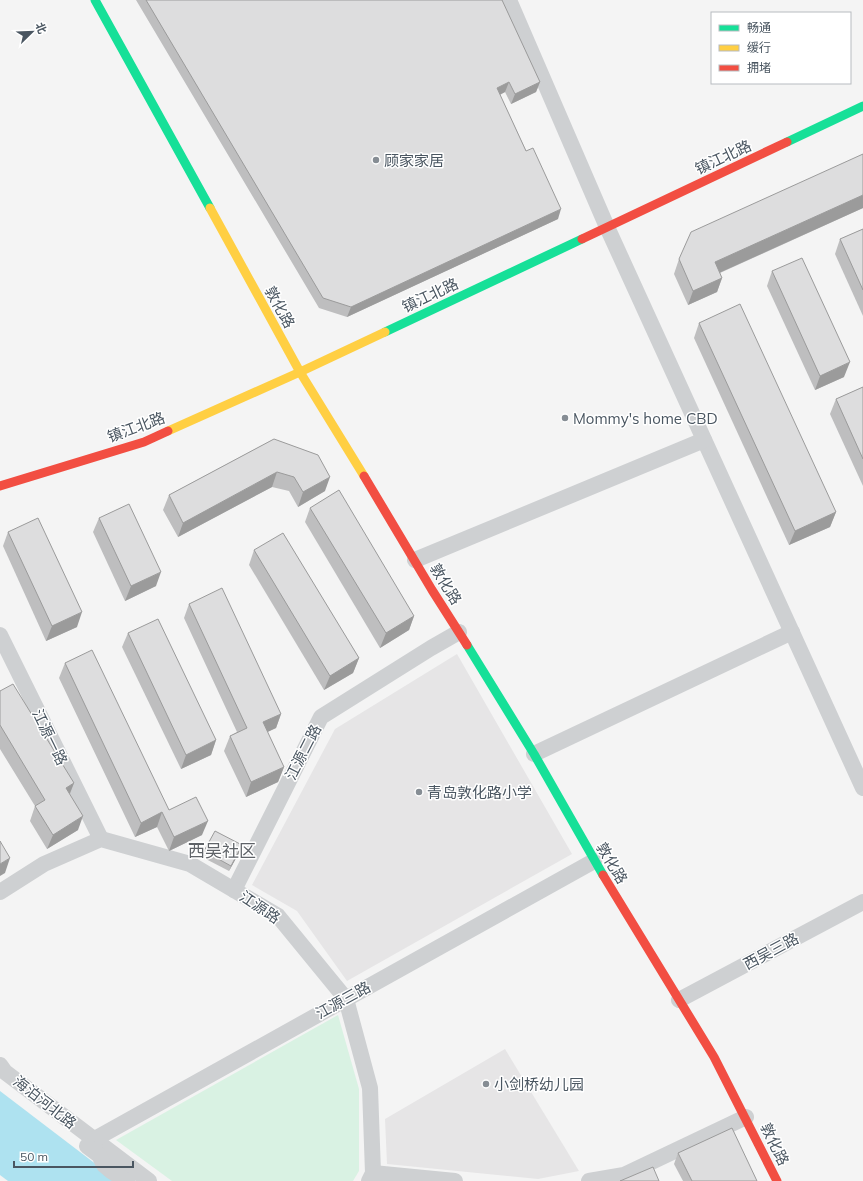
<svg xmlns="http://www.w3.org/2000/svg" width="863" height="1181" font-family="Mulish,'Noto Sans SC',sans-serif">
<rect width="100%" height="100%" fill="#f4f4f4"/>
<!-- education -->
<g fill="#e6e5e6">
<polygon points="457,654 572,854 347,981 297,911 252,885 335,729"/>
<polygon points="505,1049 579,1171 538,1179 387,1164 385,1119"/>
</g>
<!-- green -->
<polygon fill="#d9f2e3" points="338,1015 359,1089 359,1171 353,1181 172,1181 116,1140"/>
<!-- water -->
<polygon fill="#aee2f0" points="0,1091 118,1181 8,1181 0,1175"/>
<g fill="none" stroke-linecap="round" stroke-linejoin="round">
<!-- street -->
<g stroke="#ced0d2" stroke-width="16">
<polyline points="509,0 607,227 863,788"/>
<polyline points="415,560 704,440"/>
<polyline points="0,635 101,839"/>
<polyline points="534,754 792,632"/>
<polyline points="234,890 321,717 431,648 459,632"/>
<polyline points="0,892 44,864 101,839 190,864 278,916 346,999 370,1088 373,1173 369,1181"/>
<polyline points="679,1000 863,902"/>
<polyline points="0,1065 5,1072 149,1181"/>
<polyline points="93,1140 594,861"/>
<polyline points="87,1146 99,1155 104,1165 111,1171 127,1181"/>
<polyline points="373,1173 455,1181"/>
<polyline points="589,1181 624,1175 746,1117"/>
</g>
<!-- fast -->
<g stroke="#16e098" stroke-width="9">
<polyline points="95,0 210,208"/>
<polyline points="787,142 863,106"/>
<polyline points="385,332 582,239"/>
<polyline points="467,645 534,754 603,875"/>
</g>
<!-- slow -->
<g stroke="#ffcf43" stroke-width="9">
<polyline points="210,208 300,372 364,476"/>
<polyline points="168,431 300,372 385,332"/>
</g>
<!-- jam -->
<g stroke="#f24e42" stroke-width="9">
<polyline points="582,239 787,142"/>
<polyline points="364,476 432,590 467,645"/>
<polyline points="0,486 144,442 168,431"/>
<polyline points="603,875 714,1057 777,1181"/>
</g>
</g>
<!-- wall -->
<g fill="#bebebf">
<polygon points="136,0 502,0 540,82 536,92 511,104 505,92 500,95 558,219 347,317 319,308"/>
<polygon points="863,154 863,208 720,273 722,278 717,292 688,305 674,274 679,259"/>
<polygon points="863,229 863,316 835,254 840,239"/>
<polygon points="772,271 844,377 815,390 767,286"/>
<polygon points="699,323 836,512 830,527 789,545 694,338"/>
<polygon points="863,387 863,486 830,414 836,399"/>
<polygon points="274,439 325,491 298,507 289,491 272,487 178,537 163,510 169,495"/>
<polygon points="310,508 414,616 409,630 380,648 305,522"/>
<polygon points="99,518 156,586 125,601 93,532"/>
<polygon points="8,532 77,627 46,641 3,546"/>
<polygon points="254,550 359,658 353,673 324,690 249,565"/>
<polygon points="189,604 281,714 276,728 267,732 284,767 278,782 246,797 224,751 230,736 237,732 184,618"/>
<polygon points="128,633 216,740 211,755 181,769 122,647"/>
<polygon points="65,663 169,810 202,835 169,851 157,827 135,837 59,678"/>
<polygon points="0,691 74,783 70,794 78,830 47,849 30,821 35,806 0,749"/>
<polygon points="242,845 240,851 229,871 202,857 204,851"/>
<polygon points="678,1153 757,1181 683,1181 674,1164"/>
</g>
<!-- shaded-wall -->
<g fill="#9b9b9b">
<polygon points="509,82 505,92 493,98 497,88"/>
<polygon points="540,82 536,92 511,104 515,94"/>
<polygon points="863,195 863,208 710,277 715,262"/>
<polygon points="561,209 558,219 347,317 351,307"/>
<polygon points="722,278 717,292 688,305 693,291"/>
<polygon points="850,362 844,377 815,390 820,376"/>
<polygon points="277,472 272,487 178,537 183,523"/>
<polygon points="330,477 325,491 298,507 303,492"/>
<polygon points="836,512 830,527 789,545 795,531"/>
<polygon points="161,572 156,586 125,601 131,586"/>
<polygon points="82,612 77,627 46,641 52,626"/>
<polygon points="414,616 409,630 380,648 386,633"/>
<polygon points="359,658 353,673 324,690 330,676"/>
<polygon points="281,714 276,728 257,737 263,722"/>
<polygon points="216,740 211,755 181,769 186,755"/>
<polygon points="284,767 278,782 246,797 251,782"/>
<polygon points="74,783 68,798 66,788"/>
<polygon points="162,812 157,827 135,837 141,823"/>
<polygon points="83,816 78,830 47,849 53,835"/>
<polygon points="208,821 202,835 169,851 174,837"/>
<polygon points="242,845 240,851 229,871 231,866"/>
<polygon points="10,858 5,873 0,876 0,864"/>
</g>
<!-- building -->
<g fill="#ddddde" stroke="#9b9b9b">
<polygon points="146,0 502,0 540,82 515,94 509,82 497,88 526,151 533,148 561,209 351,307 323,298"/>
<polygon points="863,154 863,195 715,262 722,278 693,291 679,259 691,232"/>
<polygon points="863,229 863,290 840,239"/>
<polygon points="802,258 850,362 820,376 772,271"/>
<polygon points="740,304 836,512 795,531 699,323"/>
<polygon points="863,387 863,459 836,399"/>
<polygon points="274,439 318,455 330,477 303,492 294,477 277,472 183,523 169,495"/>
<polygon points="339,490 414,616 386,633 310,508"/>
<polygon points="129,504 161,572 131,586 99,518"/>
<polygon points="38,518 82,612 52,626 8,532"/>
<polygon points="283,533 359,658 330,676 254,550"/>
<polygon points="222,588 281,714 263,722 284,767 251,782 230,736 247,728 189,604"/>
<polygon points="158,619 216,740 186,755 128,633"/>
<polygon points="92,650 169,810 196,797 208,821 174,837 162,812 141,823 65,663"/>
<polygon points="13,684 74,783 66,788 83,816 53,835 35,806 45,800 0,725 0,691"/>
<polygon points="215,831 242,845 231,866 204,851"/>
<polygon points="0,841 10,858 0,864"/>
<polygon points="732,1128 757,1181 692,1181 678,1153"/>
<polygon points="653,1167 659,1181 620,1181"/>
</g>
<!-- markers -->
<g fill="#868d94" stroke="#fff" stroke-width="1.5">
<circle cx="376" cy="160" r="4"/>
<circle cx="565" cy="418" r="4"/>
<circle cx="419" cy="792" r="4"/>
<circle cx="486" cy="1084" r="4"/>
</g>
<g text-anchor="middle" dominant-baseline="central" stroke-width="3" stroke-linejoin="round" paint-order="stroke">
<!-- street labels -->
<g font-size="15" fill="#4a5661" stroke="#fff">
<text transform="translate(723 157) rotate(-25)">镇江北路</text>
<text transform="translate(430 295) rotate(-25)">镇江北路</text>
<text transform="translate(280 307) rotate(61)">敦化路</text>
<text transform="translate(136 427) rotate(-20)">镇江北路</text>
<text transform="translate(446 584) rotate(58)">敦化路</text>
<text transform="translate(50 737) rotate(64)">江源一路</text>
<text transform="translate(303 752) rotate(-63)">江源二路</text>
<text transform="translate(612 863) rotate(59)">敦化路</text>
<text transform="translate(260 907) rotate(34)">江源路</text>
<text transform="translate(771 951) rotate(-28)">西吴三路</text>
<text transform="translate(343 1000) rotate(-29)">江源三路</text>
<text transform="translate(45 1102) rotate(38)">海泊河北路</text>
<text transform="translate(775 1144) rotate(64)">敦化路</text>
</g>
<!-- poi labels -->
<g font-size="15" fill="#4a5661" stroke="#fff" text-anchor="start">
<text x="384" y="160">顾家家居</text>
<text x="573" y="418">Mommy's home CBD</text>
<text x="427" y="792">青岛敦化路小学</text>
<text x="494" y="1084">小剑桥幼儿园</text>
</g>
<!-- quarter labels -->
<g font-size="17" fill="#5f6368" stroke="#fff">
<text x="222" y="850">西吴社区</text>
</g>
</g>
<!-- legend -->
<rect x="711" y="12" width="140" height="72" fill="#ffffff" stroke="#b7bbc0"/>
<rect x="719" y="25" width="20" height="6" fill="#16e098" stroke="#b7bbc0"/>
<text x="747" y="32" font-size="12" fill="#4a5661">畅通</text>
<rect x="719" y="45" width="20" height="6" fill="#ffcf43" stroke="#b7bbc0"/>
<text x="747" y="52" font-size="12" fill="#4a5661">缓行</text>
<rect x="719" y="65" width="20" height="6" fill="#f24e42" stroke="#b7bbc0"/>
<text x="747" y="72" font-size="12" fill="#4a5661">拥堵</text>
<!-- north arrow -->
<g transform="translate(32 32) rotate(67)" stroke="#ffffff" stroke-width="3" paint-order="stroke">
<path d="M0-3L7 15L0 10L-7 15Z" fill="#4a5661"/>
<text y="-6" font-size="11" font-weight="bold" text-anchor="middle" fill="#4a5661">北</text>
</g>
<!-- scale -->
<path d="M14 1161v6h119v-6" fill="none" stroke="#4a5661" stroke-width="2"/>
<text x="20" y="1161" font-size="12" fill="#4a5661" stroke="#ffffff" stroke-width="3" paint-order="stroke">50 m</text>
</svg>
